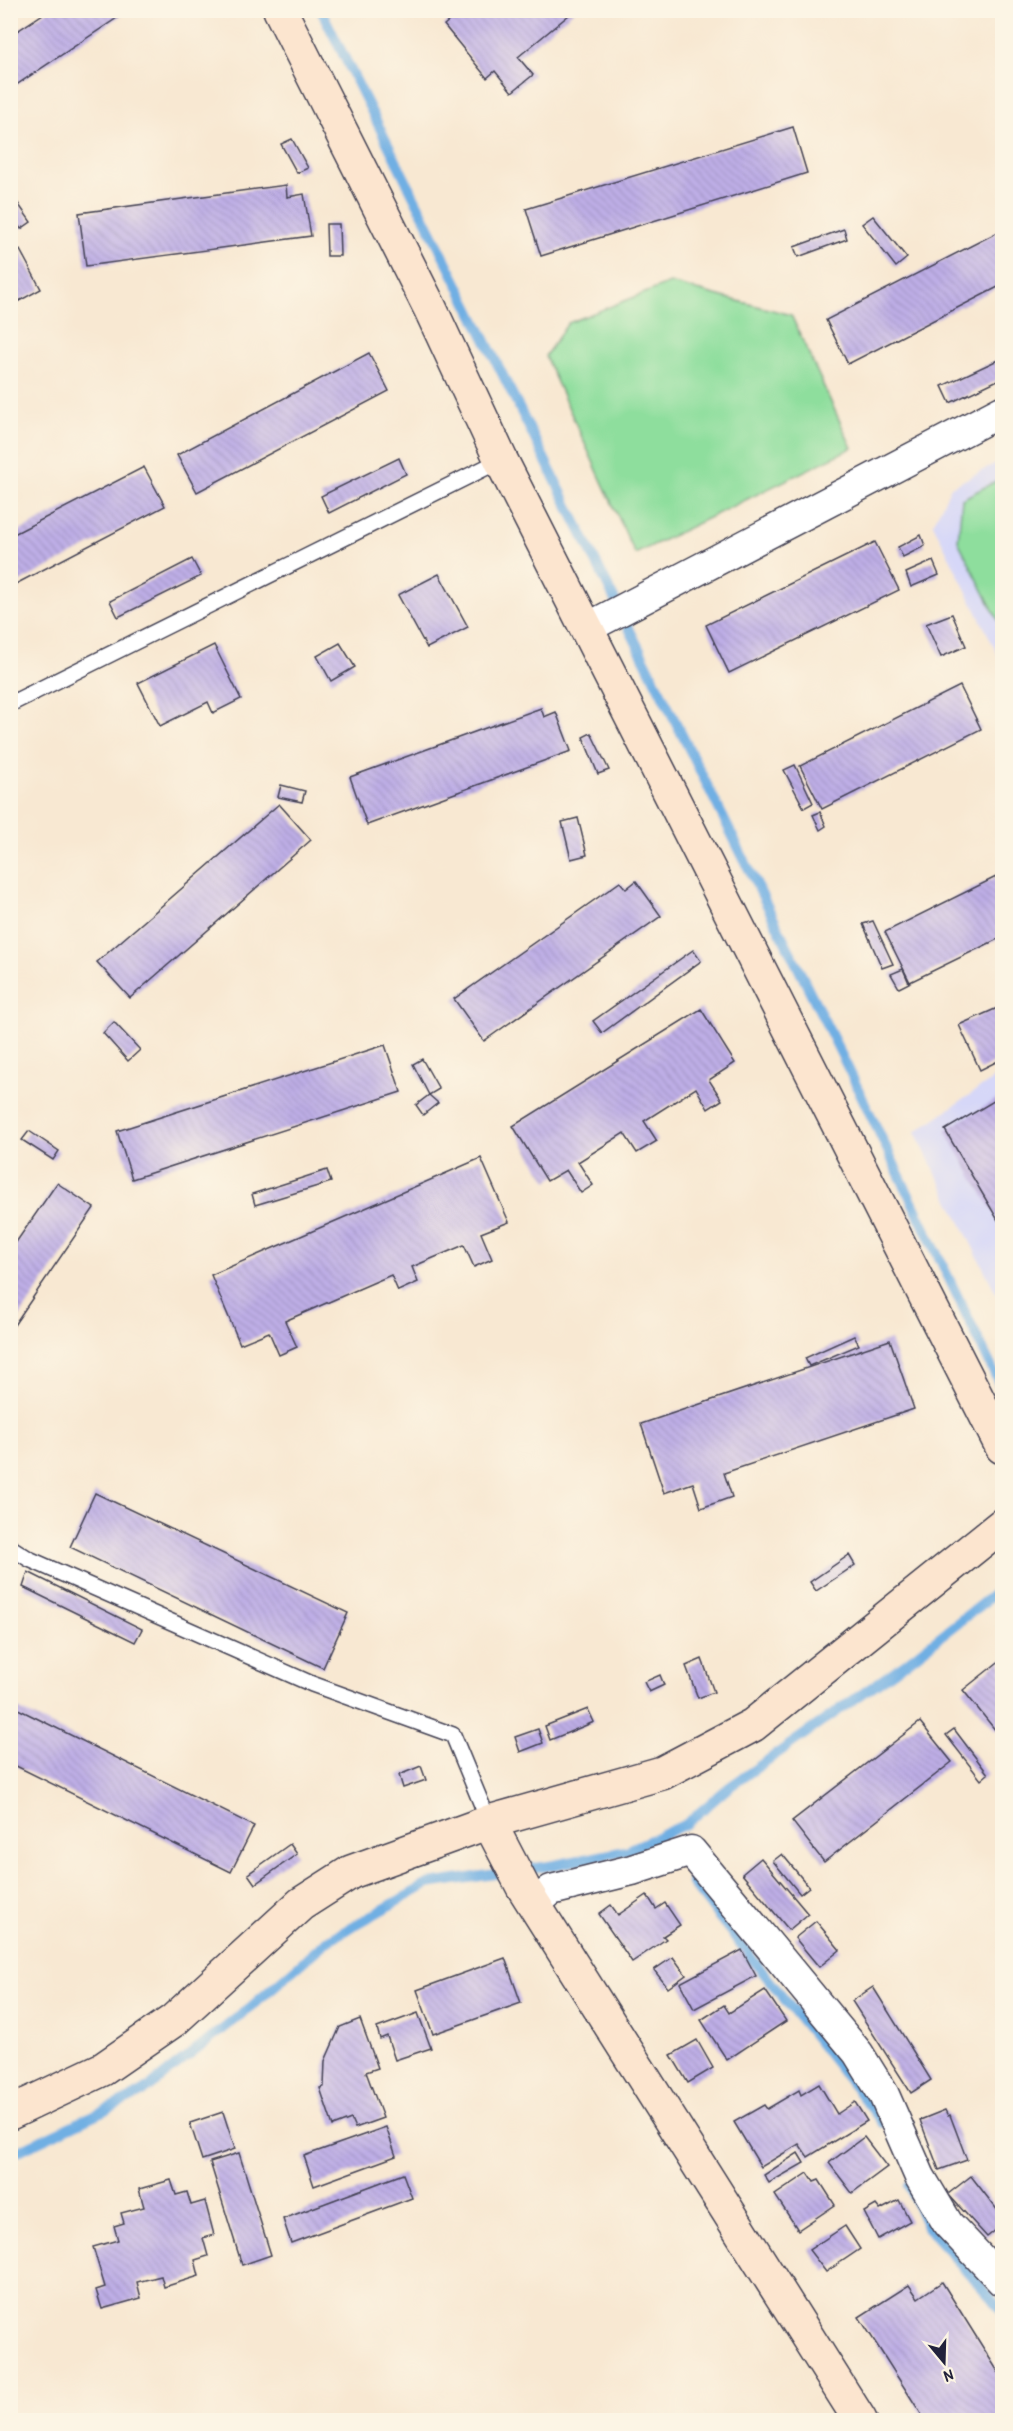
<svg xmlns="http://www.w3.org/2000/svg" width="1013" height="2431" font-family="'Patrick Hand',sans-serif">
<defs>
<pattern id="building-back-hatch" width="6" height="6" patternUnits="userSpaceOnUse" patternTransform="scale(1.5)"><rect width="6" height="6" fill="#beaee6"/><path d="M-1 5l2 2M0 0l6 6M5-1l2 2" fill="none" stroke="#a395c6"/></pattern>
</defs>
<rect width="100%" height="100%" fill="#fcf5e5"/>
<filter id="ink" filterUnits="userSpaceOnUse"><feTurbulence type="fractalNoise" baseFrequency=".0167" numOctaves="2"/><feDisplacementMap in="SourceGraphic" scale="12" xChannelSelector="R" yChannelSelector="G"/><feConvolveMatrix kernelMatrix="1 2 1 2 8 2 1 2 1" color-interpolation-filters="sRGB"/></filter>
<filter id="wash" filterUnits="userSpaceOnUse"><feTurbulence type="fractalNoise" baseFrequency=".008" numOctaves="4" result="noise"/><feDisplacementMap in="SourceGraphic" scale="24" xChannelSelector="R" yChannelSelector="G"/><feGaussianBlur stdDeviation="1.35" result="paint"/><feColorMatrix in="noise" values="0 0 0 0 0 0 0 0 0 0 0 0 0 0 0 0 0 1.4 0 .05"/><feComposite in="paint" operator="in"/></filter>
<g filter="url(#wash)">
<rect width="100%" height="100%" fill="#f8e8d2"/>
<!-- built -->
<g fill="#d6d7f8">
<polygon points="1002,460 1002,663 933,524 951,487"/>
<polygon points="1002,1073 1002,1305 915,1132"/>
</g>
<!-- park -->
<g fill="#8ede9d" stroke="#58806c" stroke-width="1.5">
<polygon points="670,283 791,315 852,448 635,554 545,356 568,323"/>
<polygon points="1002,478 1002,628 958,541 962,499"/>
</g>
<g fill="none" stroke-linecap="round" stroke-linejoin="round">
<!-- stream -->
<g stroke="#70afe3" stroke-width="10">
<polyline points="321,10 849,1070 1002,1389"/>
<polyline points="691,1882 883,2123"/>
<polyline points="10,2155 143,2092 247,2010 327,1941 428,1884 549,1866 626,1851 686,1824 728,1788 906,1663 1002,1588"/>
<polyline points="909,2185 927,2227 1002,2310"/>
</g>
</g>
<g id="blocks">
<!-- building -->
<g fill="url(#building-back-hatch)">
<polygon points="49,10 129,10 10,89 10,36"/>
<polygon points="462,10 575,10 518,57 533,75 512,92 495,71 487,78 444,25"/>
<polygon points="793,127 807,173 541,256 526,209"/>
<polygon points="292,139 308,168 297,173 281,144"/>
<polygon points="286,185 287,197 304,194 311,236 86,266 79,213"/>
<polygon points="10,192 31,222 21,229 10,215"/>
<polygon points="873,216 907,258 896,267 862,224"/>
<polygon points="326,224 339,224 340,256 327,256"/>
<polygon points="844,229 847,239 798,257 794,247"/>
<polygon points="1002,230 1002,285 848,364 826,320"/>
<polygon points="20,250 41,289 10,306 10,255"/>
<polygon points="369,353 389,391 197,492 177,455"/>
<polygon points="1002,358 1002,378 950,403 942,386"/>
<polygon points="399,458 406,474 329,513 321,496"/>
<polygon points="144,467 165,506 10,587 10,536"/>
<polygon points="921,535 925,546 903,557 898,547"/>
<polygon points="875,542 899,590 729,673 706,625"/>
<polygon points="192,559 201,576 118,617 110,601"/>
<polygon points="933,561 939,575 911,587 906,573"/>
<polygon points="439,574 468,627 427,648 398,595"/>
<polygon points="952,614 966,646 941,657 926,624"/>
<polygon points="340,643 355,667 331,681 317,656"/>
<polygon points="214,645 241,699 213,713 208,702 160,726 138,683"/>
<polygon points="960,686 981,729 822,809 800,766"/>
<polygon points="541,708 544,717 556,712 571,751 367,825 350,777"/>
<polygon points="591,733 609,770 598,774 583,737"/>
<polygon points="795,765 813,803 804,808 784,770"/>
<polygon points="281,785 305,791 302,802 278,797"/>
<polygon points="279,804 311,840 130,998 97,962"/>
<polygon points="820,812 826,826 820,830 813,815"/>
<polygon points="578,818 587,855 571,859 562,822"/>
<polygon points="1002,874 1002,937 910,982 885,932"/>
<polygon points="636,881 661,916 484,1041 454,999 620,882 626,889"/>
<polygon points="873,921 893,964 882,968 863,924"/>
<polygon points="693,950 701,961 602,1033 593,1021"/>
<polygon points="903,969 909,983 899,988 891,974"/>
<polygon points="1002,1006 1002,1059 980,1070 959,1025"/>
<polygon points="701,1009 735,1063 709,1080 722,1100 708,1109 696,1088 644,1121 657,1141 637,1153 624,1133 578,1162 593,1185 581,1193 566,1170 547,1181 513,1126"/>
<polygon points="114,1022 140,1050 128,1061 103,1033"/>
<polygon points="385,1045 401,1092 132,1179 117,1131"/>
<polygon points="422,1059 439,1089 429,1095 413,1064"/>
<polygon points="429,1095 438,1103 423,1115 416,1105"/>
<polygon points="1002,1096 1002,1227 945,1130"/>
<polygon points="29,1131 59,1151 53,1160 22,1140"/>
<polygon points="481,1158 509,1222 481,1233 492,1259 474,1267 464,1245 412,1267 418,1282 398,1291 391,1275 285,1321 297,1347 279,1355 269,1332 240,1344 211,1275"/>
<polygon points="327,1170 331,1182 255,1205 252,1194"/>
<polygon points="57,1183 94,1208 10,1331 10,1251"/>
<polygon points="854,1336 859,1345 809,1366 805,1358"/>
<polygon points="890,1340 914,1409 724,1473 732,1497 701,1508 693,1483 664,1493 641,1424"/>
<polygon points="95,1493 348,1613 323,1668 70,1547"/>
<polygon points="849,1555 855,1565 816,1591 810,1582"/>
<polygon points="28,1572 142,1629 135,1642 23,1587"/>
<polygon points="702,1659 714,1692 698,1698 686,1666"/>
<polygon points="1002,1659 1002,1726 996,1731 963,1690"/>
<polygon points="660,1675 664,1685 649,1692 644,1682"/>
<polygon points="10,1705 254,1826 231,1872 10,1763"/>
<polygon points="588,1709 594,1722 550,1740 545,1726"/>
<polygon points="920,1722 952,1762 824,1862 792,1821"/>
<polygon points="538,1729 543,1743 520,1752 515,1737"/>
<polygon points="954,1729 988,1774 981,1780 946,1735"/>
<polygon points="421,1766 426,1780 403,1788 399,1775"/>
<polygon points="290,1844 297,1854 255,1884 248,1874"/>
<polygon points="782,1854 809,1887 800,1894 773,1861"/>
<polygon points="761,1858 808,1914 789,1930 742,1874"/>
<polygon points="647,1895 656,1909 665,1903 680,1925 663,1936 666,1939 632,1962 599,1914 611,1905 618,1915"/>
<polygon points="816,1921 840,1950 819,1967 795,1938"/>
<polygon points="742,1950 756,1976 694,2009 680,1983"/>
<polygon points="673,1957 686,1975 668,1988 654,1970"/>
<polygon points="505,1958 521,2003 433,2034 417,1990"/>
<polygon points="873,1987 931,2080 911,2093 852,2001"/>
<polygon points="765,1990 786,2021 727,2060 701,2020 724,2005 729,2013"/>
<polygon points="418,2013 431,2048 395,2060 387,2036 380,2039 377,2028"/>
<polygon points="360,2019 378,2068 366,2072 383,2118 355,2128 351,2119 333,2126 320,2088 324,2087 325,2061 340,2027"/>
<polygon points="697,2040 713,2068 688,2083 671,2055"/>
<polygon points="819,2084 837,2114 855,2102 867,2121 808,2157 799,2144 761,2167 734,2122 764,2105 767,2109 799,2090 801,2095"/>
<polygon points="945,2110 948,2116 950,2115 967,2160 939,2170 920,2120"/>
<polygon points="223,2112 235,2149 202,2160 190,2123"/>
<polygon points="386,2127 396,2156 314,2186 304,2156"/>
<polygon points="864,2137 887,2167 852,2193 829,2163"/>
<polygon points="239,2153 271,2255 242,2265 210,2162"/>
<polygon points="798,2153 804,2163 769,2183 764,2175"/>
<polygon points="808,2173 814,2182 819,2180 835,2205 798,2230 775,2195"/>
<polygon points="403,2174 412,2198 291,2243 283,2219"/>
<polygon points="971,2176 1002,2216 1002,2225 987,2237 948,2194"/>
<polygon points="171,2180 176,2195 187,2192 191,2205 205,2201 214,2235 203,2238 208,2256 195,2260 199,2276 164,2287 161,2276 137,2282 141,2298 102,2309 96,2290 105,2287 93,2247 118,2240 114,2226 124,2223 121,2213 144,2207 139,2189"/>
<polygon points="899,2200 910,2221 878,2239 864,2212 876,2205 880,2210"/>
<polygon points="845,2226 860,2249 826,2272 809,2250"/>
<polygon points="942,2282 1002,2378 1001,2420 925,2420 859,2317 909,2285 918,2298"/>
</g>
</g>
</g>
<g filter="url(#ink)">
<use href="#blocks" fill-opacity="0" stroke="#424052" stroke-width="1.5"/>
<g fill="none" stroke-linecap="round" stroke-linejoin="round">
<!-- lane casing -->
<g stroke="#424052" stroke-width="18">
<g id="lane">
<polyline points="10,704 501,460"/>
<polyline points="10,1547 29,1559 312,1684 453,1735 489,1822"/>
</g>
</g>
<!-- street casing -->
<g stroke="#424052" stroke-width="33">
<g id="street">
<polyline points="587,628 1002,411"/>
<polyline points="534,1905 551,1890 632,1870 691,1851 858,2053 884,2095 920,2177 948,2224 1002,2281"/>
</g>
</g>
<!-- secondary casing -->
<g stroke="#424052" stroke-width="36">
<g id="secondary">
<polyline points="280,10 430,308 501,460 1002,1447"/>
<polyline points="489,1822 523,1887 860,2420"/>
<polyline points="10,2113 103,2069 174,2020 301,1904 351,1872 489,1822 662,1773 753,1725 1002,1525"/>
</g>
</g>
<!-- lane -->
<use href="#lane" stroke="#fff" stroke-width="15"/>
<!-- street -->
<use href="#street" stroke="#fff" stroke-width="30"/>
<!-- secondary -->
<use href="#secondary" stroke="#fce5cf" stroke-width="33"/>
</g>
</g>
<!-- margin -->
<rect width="1013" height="2431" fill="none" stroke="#fcf5e5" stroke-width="36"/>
<!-- north arrow -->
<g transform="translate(944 2362) rotate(161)" stroke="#fcf5e5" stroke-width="4.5" paint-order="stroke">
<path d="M0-4.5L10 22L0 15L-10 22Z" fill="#22223b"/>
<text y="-9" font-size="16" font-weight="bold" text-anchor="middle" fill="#22223b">N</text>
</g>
</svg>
